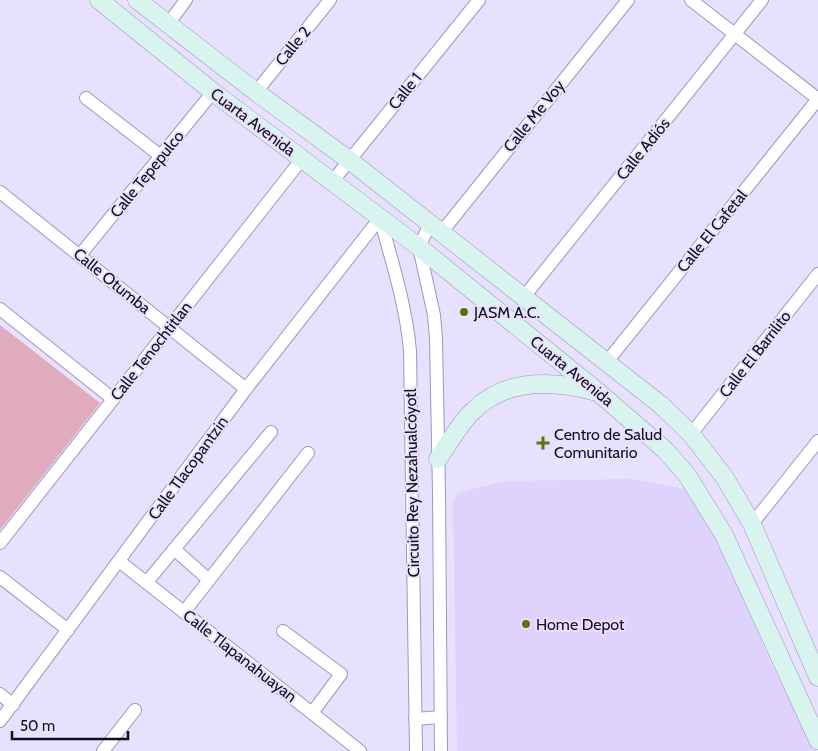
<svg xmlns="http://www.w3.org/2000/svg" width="818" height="751" font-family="Cabin,sans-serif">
<rect width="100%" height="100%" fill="#e8e1fd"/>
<!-- built -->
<polygon fill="#ddd3fd" points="631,479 681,488 692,494 731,570 771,664 817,751 457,751 453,501 458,493 505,481"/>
<!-- green -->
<polygon fill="#e1abbe" points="0,325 100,403 0,530"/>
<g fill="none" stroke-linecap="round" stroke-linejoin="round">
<!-- minor casing -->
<g stroke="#a095c0" stroke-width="14">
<g id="minor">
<polyline points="691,0 818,99"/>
<polyline points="168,24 186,0"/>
<polyline points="256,92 330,0"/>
<polyline points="86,98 162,157"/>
<polyline points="332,182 479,0"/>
<polyline points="0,192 246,389"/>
<path d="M380,218c12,44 26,87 30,133l6,400"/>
<polyline points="430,224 419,247 434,315 436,339 439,492 441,751"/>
<polyline points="441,233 628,0"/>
<polyline points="80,255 213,92"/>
<polyline points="523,298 762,0"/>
<polyline points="0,309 113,399"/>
<polyline points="606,363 818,99"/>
<polyline points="691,434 818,274"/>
<polyline points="752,524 818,441"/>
<polyline points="0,543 302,159"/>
<polyline points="174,549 209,580"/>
<polyline points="119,561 360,751"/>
<polyline points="0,577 68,630"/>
<polyline points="147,582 271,432"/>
<polyline points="184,612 308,453"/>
<polyline points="283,631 341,674 312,713"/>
<polyline points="0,694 13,705"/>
<polyline points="415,719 441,717"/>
<polyline points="0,721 246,389 380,218"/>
<polyline points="103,751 135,710"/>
</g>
</g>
<!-- secondary casing -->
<g stroke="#a095c0" stroke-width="19">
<g id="secondary">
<polyline points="99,0 213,92 419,247 598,392 665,450 687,475 724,535 818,740"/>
<polyline points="137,0 256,92 349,160 661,405 691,434 725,478 752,524 818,677"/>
<path d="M438,459c11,-16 20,-33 34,-47 32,-33 79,-32 121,-21"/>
</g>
</g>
<!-- minor -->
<use href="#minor" stroke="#fff" stroke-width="12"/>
<!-- secondary -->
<use href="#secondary" stroke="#d9f4ee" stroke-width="18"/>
</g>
<!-- markers -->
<g fill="#636d14" stroke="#e8e1fd" stroke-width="2">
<circle cx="464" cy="312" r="5"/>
<path d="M540.5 435.5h5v5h5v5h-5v5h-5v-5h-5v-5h5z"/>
<circle cx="526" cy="624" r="5"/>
</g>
<g text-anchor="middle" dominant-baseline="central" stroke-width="4" stroke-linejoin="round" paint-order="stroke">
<!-- street labels -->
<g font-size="16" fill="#130e1e" stroke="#e8e1fd">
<text transform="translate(293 46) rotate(-51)">Calle 2</text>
<text transform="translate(405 91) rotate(-51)">Calle 1</text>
<text transform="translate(534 116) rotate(-51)">Calle Me Voy</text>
<text transform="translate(253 122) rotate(37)">Cuarta Avenida</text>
<text transform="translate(643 149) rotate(-51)">Calle Adiós</text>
<text transform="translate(147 174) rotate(-51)">Calle Tepepulco</text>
<text transform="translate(712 231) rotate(-51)">Calle El Cafetal</text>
<text transform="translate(112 281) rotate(39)">Calle Otumba</text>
<text transform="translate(151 351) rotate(-52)">Calle Tenochtitlan</text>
<text transform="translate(755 354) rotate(-52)">Calle El Barrilito</text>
<text transform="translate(572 371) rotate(39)">Cuarta Avenida</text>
<text transform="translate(188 468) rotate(-54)">Calle Tlacopantzin</text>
<text transform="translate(412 483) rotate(-91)">Circuito Rey Nezahualcóyotl</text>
<text transform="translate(240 656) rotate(38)">Calle Tlapanahuayan</text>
</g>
<!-- poi labels -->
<g font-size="16" fill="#130e1e" stroke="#e8e1fd" text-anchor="start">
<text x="474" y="312">JASM A.C.</text>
<text x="554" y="434">Centro de Salud<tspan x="554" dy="18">Comunitario</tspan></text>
<text x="536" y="624">Home Depot</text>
</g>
</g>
<!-- scale -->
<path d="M12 731v8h116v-8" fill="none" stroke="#130e1e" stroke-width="2.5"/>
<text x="20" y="731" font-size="15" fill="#130e1e" stroke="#e8e1fd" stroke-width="4" paint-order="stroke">50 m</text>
</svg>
